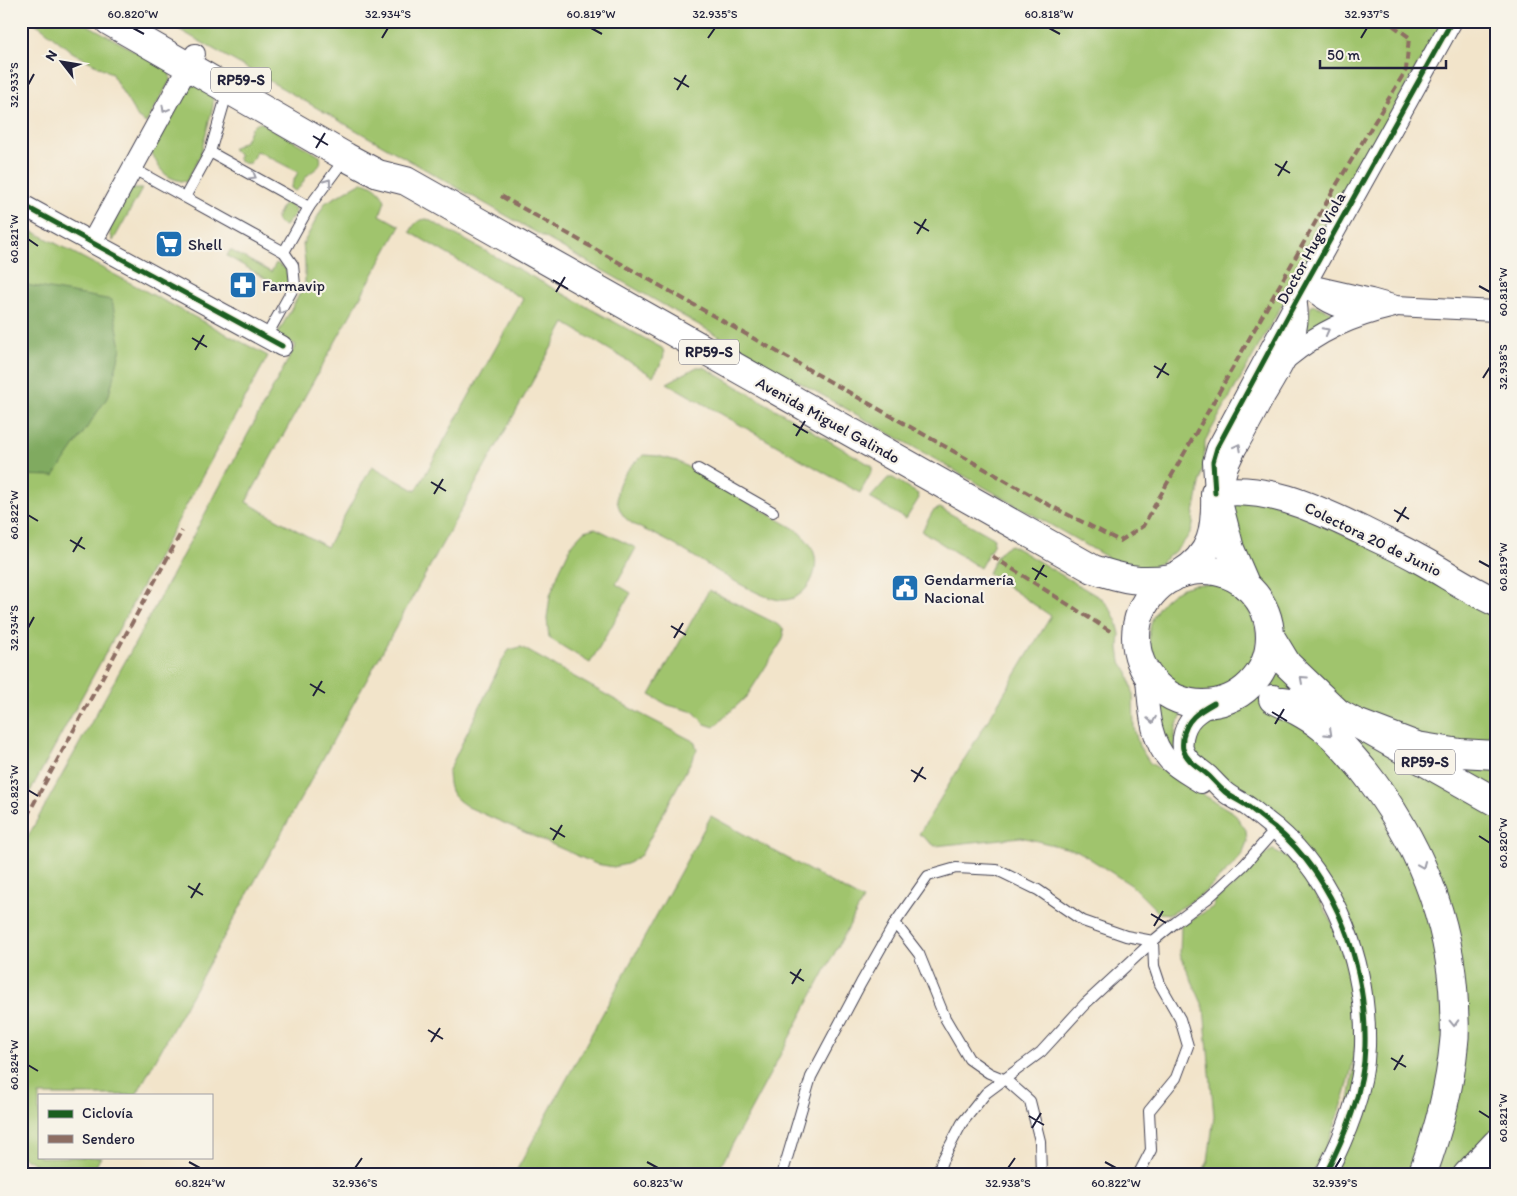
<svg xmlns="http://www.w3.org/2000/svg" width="1517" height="1196" font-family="Itim,sans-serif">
<rect width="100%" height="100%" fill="#f7f3e8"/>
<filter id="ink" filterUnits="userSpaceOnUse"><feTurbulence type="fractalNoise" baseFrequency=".02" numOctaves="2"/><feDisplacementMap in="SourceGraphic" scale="10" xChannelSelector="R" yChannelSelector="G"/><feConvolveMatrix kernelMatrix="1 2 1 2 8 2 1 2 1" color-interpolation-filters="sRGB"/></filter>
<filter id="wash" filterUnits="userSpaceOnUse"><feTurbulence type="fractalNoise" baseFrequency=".0096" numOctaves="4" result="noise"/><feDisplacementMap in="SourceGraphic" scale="20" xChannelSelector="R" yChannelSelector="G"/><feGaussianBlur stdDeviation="1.12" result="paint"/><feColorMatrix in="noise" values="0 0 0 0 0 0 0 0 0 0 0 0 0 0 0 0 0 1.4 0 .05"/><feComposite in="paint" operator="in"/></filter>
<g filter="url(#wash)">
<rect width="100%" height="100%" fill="#f2e4ca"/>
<!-- green -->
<g fill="#a0c46d" stroke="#617354">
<polygon points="31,21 81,21 167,69 170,73 170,81 146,123 138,118 111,73 72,52 41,27"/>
<path d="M164,21h1279l-238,420c0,25 -6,47 -11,72 -1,5 0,10 -2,15 -6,18 -31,35 -47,44l-40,-10 2,-5z"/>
<path d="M196,85c12,6 18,6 17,21l-13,50 -14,26c-23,-4 -26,-12 -35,-31l34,-60 6,-5z"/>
<path d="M256,123h6l58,33c3,12 -5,12 -12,19 -6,6 -5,11 -13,16l-4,-3v-2l7,-14 -41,-21 -7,12c-5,1 -9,0 -12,-5l2,-3 -8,-6 13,-8 6,-13z"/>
<path d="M362,182c9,1 20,9 23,19l-5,14 20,11 -154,276 81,45 45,-81 44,25 107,-192 -113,-67c5,-9 7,-12 17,-13l235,129c6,8 -4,20 -9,28l-88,-53 -429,772h-97v62h62l-10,18h-36l-34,-19v-307l111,-200 164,-304 -19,-10 28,-51v-22l-2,-18 22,-41z"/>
<polygon points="131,189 142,189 113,241 109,229"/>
<polygon points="286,202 295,209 295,214 285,226 278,223 276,219 282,206"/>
<polygon points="21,225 268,356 21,808"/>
<polygon points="230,250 271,272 276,263 286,269 288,282 284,289 227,256"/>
<polygon points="1314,305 1335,313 1336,318 1305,335 1311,306"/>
<polygon points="697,367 704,367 872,466 872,471 860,493 667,383"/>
<path d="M644,455l14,1 19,5 118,68c9,8 17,15 20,27 4,21 -12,46 -35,44 -7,-1 -16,-4 -22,-7 -36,-16 -67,-41 -102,-58 -11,-5 -29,-11 -35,-23 -12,-23 4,-43 23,-57z"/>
<polygon points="888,478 893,478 918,494 919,498 906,519 870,498"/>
<polygon points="1247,491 1496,602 1496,1175 1325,1175 1343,1139 1364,1006 1324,887 1183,741 1214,703 1232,698 1248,687 1260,672 1268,655 1270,636 1267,617 1259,600 1246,586 1220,505"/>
<polygon points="940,508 994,538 993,545 980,568 922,531 933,511"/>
<polygon points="595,528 636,548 616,584 631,593 590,663 549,638 547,619 550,596 560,569 572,544 584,531"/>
<path d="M1011,545l91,54 8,9 7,14 3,12 -1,14 2,14 7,11 5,19 1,36 5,18 11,17 84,50 12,17 1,12 -5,12 -10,12 -27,26 -19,13 -16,9 -11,-1 -28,-28 -53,-34 -57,-14 -86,9 -16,-12 132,-218 -63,-43c5,-10 11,-26 23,-28z"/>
<circle cx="1203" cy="638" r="54"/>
<polygon points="709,590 773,622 783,628 784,635 782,641 747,696 714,727 705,724 694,712 668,705 650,695"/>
<path d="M521,647l116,65 58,30 2,8 -56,105 -14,9 -13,3 -18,-3 -128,-57c-17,-11 -19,-15 -20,-35l55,-113 6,-9z"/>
<path d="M1161,701l12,7 14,1c-14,17 -13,24 -10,45l-11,-6 -8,-37z"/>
<polygon points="711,816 863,900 716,1175 514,1175"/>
<path d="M1273,850c23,9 33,28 45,48 21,32 35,72 38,110 5,51 -19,123 -44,167h-111l7,-14 6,-45 -10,-108 -24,-54 1,-28 32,-19 1,-6c7,-6 15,-11 22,-17 12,-11 22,-28 37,-34z"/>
</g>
<!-- forest -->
<polygon fill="#80aa60" stroke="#51664e" points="21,284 112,300 121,348 109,395 54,476 21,475"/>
</g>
<g filter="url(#ink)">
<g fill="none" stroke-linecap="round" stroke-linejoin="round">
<!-- lane casing -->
<g stroke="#413f50" stroke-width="12">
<g id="lane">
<polyline points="210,152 309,207"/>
<polyline points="132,168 284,252 293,265 295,285 266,337"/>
<polyline points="185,197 210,152 228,90"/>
<polyline points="284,252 309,207 346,157"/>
<polyline points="698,469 773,512"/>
<polyline points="895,923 919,954 945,1018 969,1059 989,1073 1006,1080 1030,1101 1040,1141 1041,1175"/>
<polyline points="782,1175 811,1077 861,983 895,923 928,876 956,868 997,870 1038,890 1083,921 1126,936 1153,941 1154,966 1160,984 1180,1019 1188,1046 1176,1078 1149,1111 1151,1150 1138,1175"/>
<polyline points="937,1175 942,1161 962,1123 986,1093 1041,1052 1085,1004 1153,941 1176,922 1207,899 1244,865 1276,829"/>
</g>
</g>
<!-- street casing -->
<g stroke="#413f50" stroke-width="22">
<g id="street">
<polyline points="21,204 282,346"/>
<polyline points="92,242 195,54"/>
<polyline points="1305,284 1371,299 1396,306 1496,311"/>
<path d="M1308,287c18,17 35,23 59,26"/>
<path d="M1286,359c34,-28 65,-42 108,-52"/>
<path d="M1221,492l7,-26 7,-15c10,-18 20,-36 30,-55 16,-27 37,-58 32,-91"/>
<polyline points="1215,493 1213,462 1217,448 1296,301 1452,21"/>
<path d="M1145,671c4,29 2,67 24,90 9,9 21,15 32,22"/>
<path d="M1214,703c-16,9 -28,16 -31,35 0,3 -1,8 0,11 4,13 16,18 26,27 5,5 10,11 16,16 7,6 17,10 25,16 8,6 16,13 24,19 63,53 93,139 91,219 -1,45 -20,90 -40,129"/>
</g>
</g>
<!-- secondary casing -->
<g stroke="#413f50" stroke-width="30">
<g id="secondary">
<polyline points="1220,510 1230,549 1246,586"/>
<path d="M1180,574c33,-19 36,-45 35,-81 51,-9 101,16 146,37 19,10 39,18 58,29 26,14 50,31 77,43"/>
</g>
</g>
<!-- primary casing -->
<g stroke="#413f50" stroke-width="30">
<g id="primary">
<path d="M109,21l237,136 32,17 28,7 687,388c30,10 47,14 79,9"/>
<circle cx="1203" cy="637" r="67"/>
<polyline points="1270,636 1287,664 1337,712"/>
<polyline points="1282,701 1307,704 1338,713 1496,802"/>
</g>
</g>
<!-- highway casing -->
<g stroke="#413f50" stroke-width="30">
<g id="highway">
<path d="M1273,699c17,8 34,16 49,28 16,12 29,29 42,44 53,67 87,147 90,234 0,12 2,25 0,38 -4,46 -16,89 -32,132"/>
<polyline points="1354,722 1417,746 1460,753 1496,755"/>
<polyline points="1467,1175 1496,1144"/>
</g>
</g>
<!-- lane -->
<use href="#lane" stroke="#fff" stroke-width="10"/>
<!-- street -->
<use href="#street" stroke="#fff" stroke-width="20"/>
<!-- secondary -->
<use href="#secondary" stroke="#fff" stroke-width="28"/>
<!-- primary -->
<use href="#primary" stroke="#fff" stroke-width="28"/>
<!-- highway -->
<use href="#highway" stroke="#fff" stroke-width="28"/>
<!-- quiet -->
<g stroke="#8d6e63" stroke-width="4" stroke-dasharray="8 4" stroke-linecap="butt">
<polyline points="501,196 1047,504 1120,541 1143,526 1337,184 1406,70 1409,37 1387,21"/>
<polyline points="992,556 1113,633"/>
<polyline points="21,827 182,531"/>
</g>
<!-- cycleway casing -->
<g stroke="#f7f3e8" stroke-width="8">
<g id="cycleway">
<polyline points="21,204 282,346"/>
<polyline points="1215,493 1213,462 1217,448 1296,301 1452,21"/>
<path d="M1214,703c-16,9 -28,16 -31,35 0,3 -1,8 0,11 4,13 16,18 26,27 5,5 10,11 16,16 7,6 17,10 25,16 8,6 16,13 24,19 63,53 93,139 91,219 -1,45 -20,90 -40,129"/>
</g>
</g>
<!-- cycleway -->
<use href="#cycleway" stroke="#1b5e20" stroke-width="5"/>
</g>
<!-- one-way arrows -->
<defs><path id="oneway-chevron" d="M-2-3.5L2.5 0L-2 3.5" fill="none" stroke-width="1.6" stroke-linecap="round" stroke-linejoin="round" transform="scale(1.25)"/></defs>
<g stroke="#9c9ca7">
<use href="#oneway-chevron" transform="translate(165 109) rotate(119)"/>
<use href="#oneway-chevron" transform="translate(253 176) rotate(30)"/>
<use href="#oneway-chevron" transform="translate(328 182) rotate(-54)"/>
<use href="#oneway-chevron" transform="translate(281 311) rotate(120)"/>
<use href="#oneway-chevron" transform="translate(1326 331) rotate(-28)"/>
<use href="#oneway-chevron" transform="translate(1238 447) rotate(-62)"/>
<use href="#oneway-chevron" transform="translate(1303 679) rotate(-138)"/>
<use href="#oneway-chevron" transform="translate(1152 720) rotate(80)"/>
<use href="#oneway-chevron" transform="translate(1329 733) rotate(43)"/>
<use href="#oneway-chevron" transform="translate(1422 865) rotate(67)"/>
<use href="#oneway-chevron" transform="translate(1454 1023) rotate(88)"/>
</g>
</g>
<!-- ticks -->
<path fill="none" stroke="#22223b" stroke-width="2" d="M133,28l11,6M591,28l11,6M1049,28l11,6M382,38l6,-10M708,38l7,-10M1361,38l6,-10M674,78l15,9M28,85l6,-11M677,90l9,-15M313,136l15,9M316,148l9,-15M1275,164l15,9M1278,176l9,-15M914,222l15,9M917,234l9,-15M28,239l10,7M553,280l15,9M1479,286l11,6M556,292l9,-15M192,338l15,9M195,350l9,-15M1154,366l15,9M1157,378l9,-15M1483,378l7,-11M793,424l15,9M796,436l9,-15M431,482l15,9M434,494l9,-15M1394,510l15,9M28,515l10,6M1397,522l9,-15M70,540l15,9M73,552l9,-15M1479,561l11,6M1032,568l15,9M1035,580l9,-15M671,626l15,9M28,628l6,-11M674,638l9,-15M310,684l15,9M313,696l9,-15M1272,712l15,9M1275,724l9,-15M911,770l15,9M914,782l9,-15M28,790l10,6M550,828l15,9M1479,836l11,7M553,840l9,-15M188,886l15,9M191,898l9,-15M1151,914l15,9M1154,926l9,-15M790,972l14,9M792,984l9,-15M428,1030l15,9M431,1042l9,-14M1391,1058l15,9M28,1065l10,6M1394,1070l9,-15M1479,1111l11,7M1029,1116l15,9M1032,1128l9,-15M189,1162l11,6M647,1162l11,6M1105,1162l11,6M355,1168l7,-10M1008,1168l7,-10M1335,1168l6,-10"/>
<!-- icons -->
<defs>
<g id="supermarket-square" transform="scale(1.4375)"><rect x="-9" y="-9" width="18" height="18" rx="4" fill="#1f6fb2" stroke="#f7f3e8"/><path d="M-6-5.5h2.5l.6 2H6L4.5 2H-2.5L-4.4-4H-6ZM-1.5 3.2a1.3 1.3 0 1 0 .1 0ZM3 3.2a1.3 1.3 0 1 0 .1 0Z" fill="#fff"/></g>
<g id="pharmacy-square" transform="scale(1.4375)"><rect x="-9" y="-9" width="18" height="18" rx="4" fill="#1f6fb2" stroke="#f7f3e8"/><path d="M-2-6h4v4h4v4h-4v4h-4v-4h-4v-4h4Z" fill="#fff"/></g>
<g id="civic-square" transform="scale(1.4375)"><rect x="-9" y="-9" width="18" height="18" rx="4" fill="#1f6fb2" stroke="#f7f3e8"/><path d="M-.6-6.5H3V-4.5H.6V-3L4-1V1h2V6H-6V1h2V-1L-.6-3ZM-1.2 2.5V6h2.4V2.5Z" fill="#fff"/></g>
</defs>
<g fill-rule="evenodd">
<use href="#supermarket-square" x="169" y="244"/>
<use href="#pharmacy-square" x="243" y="285"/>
<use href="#civic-square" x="905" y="588"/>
</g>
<g text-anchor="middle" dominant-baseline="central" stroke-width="4.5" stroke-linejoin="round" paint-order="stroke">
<!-- shield labels -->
<g fill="#f7f3e8" stroke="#62616f" stroke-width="1">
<rect x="211" y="67.5" width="60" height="25" rx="4"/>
<rect x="679" y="339.5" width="60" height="25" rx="4"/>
<rect x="1395" y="749.5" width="60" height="25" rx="4"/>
</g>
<g font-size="15" font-weight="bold" fill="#22223b">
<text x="241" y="80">RP59-S</text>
<text x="709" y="352">RP59-S</text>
<text x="1425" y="762">RP59-S</text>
</g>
<!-- poi labels -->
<g font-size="16" fill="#22223b" stroke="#f7f3e8" text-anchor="start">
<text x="188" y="244">Shell</text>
<text x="262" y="285">Farmavip</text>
<text x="924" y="579">Gendarmería<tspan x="924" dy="18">Nacional</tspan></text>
</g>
<!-- street labels -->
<g font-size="16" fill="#22223b" stroke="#f7f3e8">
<text transform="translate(1311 248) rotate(-61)">Doctor Hugo Viola</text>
<text transform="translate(828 420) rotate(29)">Avenida Miguel Galindo</text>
<text transform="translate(1373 539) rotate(26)">Colectora 20 de Junio</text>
</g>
</g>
<!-- margin -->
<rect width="1517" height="1196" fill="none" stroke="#f7f3e8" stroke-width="55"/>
<!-- legend -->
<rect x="38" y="1094" width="175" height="65" fill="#f7f3e8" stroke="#a29fa3"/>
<rect x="48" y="1110" width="25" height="8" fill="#1b5e20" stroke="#a29fa3"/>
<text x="82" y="1118" font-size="15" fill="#22223b">Ciclovía</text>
<rect x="48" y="1135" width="25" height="8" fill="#8d6e63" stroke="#a29fa3"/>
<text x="82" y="1144" font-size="15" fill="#22223b">Sendero</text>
<!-- north arrow -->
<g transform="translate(62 62) rotate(301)" stroke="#f7f3e8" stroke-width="4" paint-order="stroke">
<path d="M0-4L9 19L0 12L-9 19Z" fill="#22223b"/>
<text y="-8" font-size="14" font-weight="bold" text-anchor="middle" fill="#22223b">N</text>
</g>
<!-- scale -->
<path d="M1320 60v8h126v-8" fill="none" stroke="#22223b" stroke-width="2.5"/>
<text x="1327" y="60" font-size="15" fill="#22223b" stroke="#f7f3e8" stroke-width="4" paint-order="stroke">50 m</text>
<rect x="28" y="28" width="1462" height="1140" fill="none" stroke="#22223b" stroke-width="2"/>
<g font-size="12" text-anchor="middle" fill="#22223b">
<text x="133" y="18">60.820°W</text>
<text x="388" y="18">32.934°S</text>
<text x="591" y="18">60.819°W</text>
<text x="715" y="18">32.935°S</text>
<text x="1049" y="18">60.818°W</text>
<text x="1367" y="18">32.937°S</text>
<text transform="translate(14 85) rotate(-90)" y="4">32.933°S</text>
<text transform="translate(14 239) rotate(-90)" y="4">60.821°W</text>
<text transform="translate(1503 292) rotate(-90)" y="4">60.818°W</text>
<text transform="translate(1503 367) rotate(-90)" y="4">32.938°S</text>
<text transform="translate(14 515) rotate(-90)" y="4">60.822°W</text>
<text transform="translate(1503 567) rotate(-90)" y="4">60.819°W</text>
<text transform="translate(14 628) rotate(-90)" y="4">32.934°S</text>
<text transform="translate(14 790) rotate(-90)" y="4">60.823°W</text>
<text transform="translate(1503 843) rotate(-90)" y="4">60.820°W</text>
<text transform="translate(14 1065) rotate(-90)" y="4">60.824°W</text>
<text transform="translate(1503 1118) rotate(-90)" y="4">60.821°W</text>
<text x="200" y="1187">60.824°W</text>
<text x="355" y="1187">32.936°S</text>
<text x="658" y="1187">60.823°W</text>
<text x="1008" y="1187">32.938°S</text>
<text x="1116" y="1187">60.822°W</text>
<text x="1335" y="1187">32.939°S</text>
</g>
</svg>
